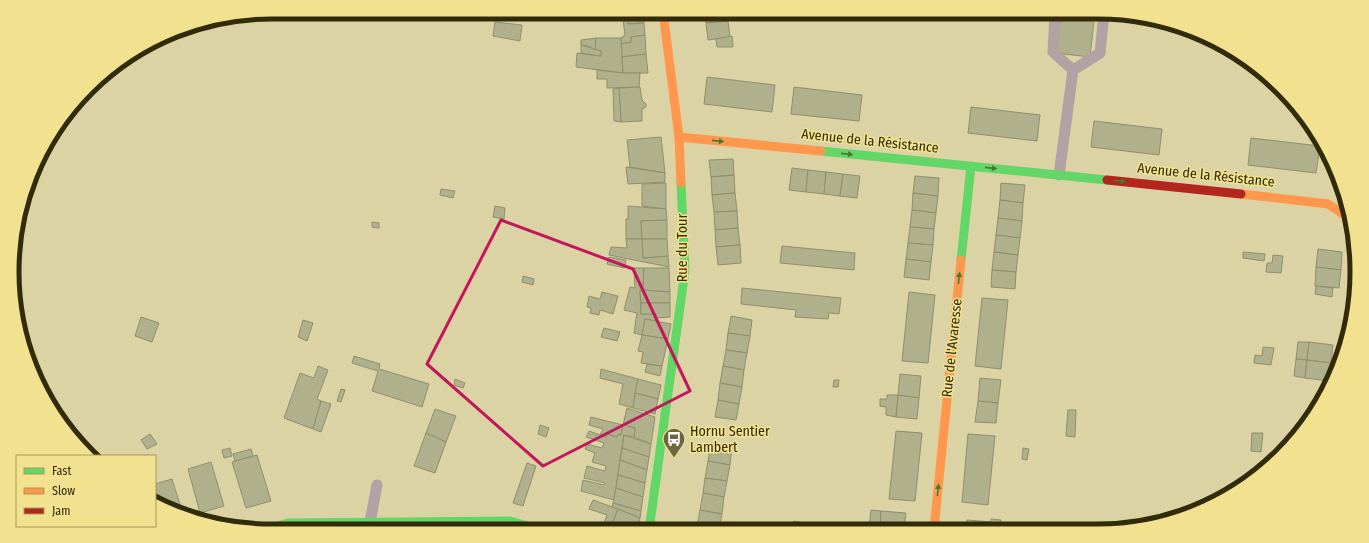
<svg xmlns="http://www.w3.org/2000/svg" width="1369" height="543" font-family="'Fira Sans Condensed',sans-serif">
<rect width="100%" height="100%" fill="#dcd3a5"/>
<!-- building -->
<g fill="#b1b08d" stroke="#908f6b">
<polygon points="616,12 642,12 644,23 628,24 629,20 616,20"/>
<polygon points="616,12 616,17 582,13 582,12"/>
<polygon points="704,12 727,12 728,21 706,23"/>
<polygon points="1061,12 1095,12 1090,57 1056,53"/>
<polygon points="623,20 629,20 628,24 644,23 645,35 631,37 631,42 621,44 621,38 625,35"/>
<polygon points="728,21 730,37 708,40 706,23"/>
<polygon points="495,22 522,25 520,41 493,36"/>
<polygon points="645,35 646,54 622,57 621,44 631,42 631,37"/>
<polygon points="732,36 733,47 717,47 716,39"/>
<polygon points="596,38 595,50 588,46 581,45 581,40"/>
<polygon points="596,38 621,38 623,73 576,67 577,53 601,56 601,51 595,50"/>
<polygon points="581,45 601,51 601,56 581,53"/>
<polygon points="646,54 648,73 623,73 622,57"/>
<polygon points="597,70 623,73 640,73 639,87 607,88 607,79 597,79"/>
<polygon points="707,77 775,85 772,112 704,104"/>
<polygon points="640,87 642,100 646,104 646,107 642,109 642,121 621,122 619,88"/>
<polygon points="794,87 862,95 859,121 791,114"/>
<polygon points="619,88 621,122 614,121 613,89"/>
<polygon points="971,107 1040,115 1037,141 968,133"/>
<polygon points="1094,121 1162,129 1159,155 1091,147"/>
<polygon points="661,137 665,173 630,167 627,140"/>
<polygon points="1251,138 1320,146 1316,173 1248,165"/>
<polygon points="733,159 734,175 711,177 709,160"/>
<polygon points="626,167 665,173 665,182 628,184"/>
<polygon points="792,168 808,170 806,192 789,190"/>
<polygon points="808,170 826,172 824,194 806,192"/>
<polygon points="826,172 843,174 840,196 824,194"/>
<polygon points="843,174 860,176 857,198 840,196"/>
<polygon points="734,175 735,193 712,195 711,177"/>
<polygon points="915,176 939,178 938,196 913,193"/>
<polygon points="666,183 666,209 642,206 642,184"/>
<polygon points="1001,183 1025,185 1023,203 1000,200"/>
<polygon points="441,189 455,191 453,198 440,195"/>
<polygon points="735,193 737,211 714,212 712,195"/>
<polygon points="913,193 938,196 936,213 912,210"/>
<polygon points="1000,200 1023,203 1022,221 998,218"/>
<polygon points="495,206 505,208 504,219 493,217"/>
<polygon points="628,206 666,209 667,220 641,221 642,239 626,239 626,219 628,219"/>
<polygon points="912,210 936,213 934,229 910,227"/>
<polygon points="737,211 738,228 715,230 714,212"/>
<polygon points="998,218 1022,221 1020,238 996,235"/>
<polygon points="667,220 667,239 642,239 641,221"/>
<polygon points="372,222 379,223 379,228 372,227"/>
<polygon points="910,227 934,229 933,245 908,243"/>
<polygon points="738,228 740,245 716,247 715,230"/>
<polygon points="996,235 1020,238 1018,255 994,252"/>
<polygon points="626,239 642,239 643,258 668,256 669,267 609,255 611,247 627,248"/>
<polygon points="642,239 667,239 668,256 643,258"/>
<polygon points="908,243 933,245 931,262 906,259"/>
<polygon points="740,245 741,263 718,265 716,247"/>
<polygon points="782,246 855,253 854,270 780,263"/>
<polygon points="1318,249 1342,252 1341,270 1316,267"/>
<polygon points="994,252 1018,255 1016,272 992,270"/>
<polygon points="1243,252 1265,254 1264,261 1243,258"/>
<polygon points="1273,255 1283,256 1281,273 1266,272 1267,263 1272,263"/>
<polygon points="609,257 626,260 624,268 607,264"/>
<polygon points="906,259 931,262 929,280 904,277"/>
<polygon points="1316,267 1341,270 1339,288 1315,286"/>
<polygon points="634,268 644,268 643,290 640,291 641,314 656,314 656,321 645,319 642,335 634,333 637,313 624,310 630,287 635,288"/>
<polygon points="644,268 669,268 670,292 643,290"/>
<polygon points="992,270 1016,272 1015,289 991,287"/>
<polygon points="523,276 534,279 533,285 522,282"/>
<polygon points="1316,286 1333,288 1332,297 1315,294"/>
<polygon points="742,288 841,298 839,314 829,313 828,319 795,317 796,310 741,304"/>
<polygon points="643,290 670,292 670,303 641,303 640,291"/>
<polygon points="602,292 618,296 613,314 600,310 599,315 590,313 591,308 587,307 589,296 600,299"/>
<polygon points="909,292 935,295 928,363 902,361"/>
<polygon points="982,298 1008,300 1001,369 975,366"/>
<polygon points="641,303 670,303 670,317 656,318 656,314 641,314"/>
<polygon points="731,316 752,320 750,336 728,333"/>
<polygon points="141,317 159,323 152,342 135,336"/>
<polygon points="645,319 671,324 668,339 642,335"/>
<polygon points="303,320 313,323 307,341 298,337"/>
<polygon points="604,328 620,332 617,341 601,337"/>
<polygon points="728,333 750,336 747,353 726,350"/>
<polygon points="642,335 668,339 662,366 641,363 643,352 638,351"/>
<polygon points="1298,342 1309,342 1307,360 1296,359"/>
<polygon points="1309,342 1333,345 1331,363 1307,360"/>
<polygon points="1263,347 1274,348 1271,365 1254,363 1255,355 1262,356"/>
<polygon points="726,350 747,353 744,370 723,366"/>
<polygon points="354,356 380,364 379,369 429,384 422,407 372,391 378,371 352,363"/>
<polygon points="1296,359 1307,360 1305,378 1294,376"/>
<polygon points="1307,360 1331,363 1329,381 1305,378"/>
<polygon points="647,364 662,366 660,376 645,372"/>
<polygon points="318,366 328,370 317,399 321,401 313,429 284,418 300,373 314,378"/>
<polygon points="723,366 744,370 742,387 720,383"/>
<polygon points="601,369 638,379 633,408 619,404 623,384 600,378"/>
<polygon points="900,374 921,376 919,398 898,395"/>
<polygon points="980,378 1001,380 998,403 978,401"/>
<polygon points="455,379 465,383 463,388 454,385"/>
<polygon points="638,379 661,385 658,399 635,393"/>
<polygon points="834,380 839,380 838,387 833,387"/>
<polygon points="720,383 742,387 739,404 718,400"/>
<polygon points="341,389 345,390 341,402 337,401"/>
<polygon points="635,393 658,399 655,414 633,408"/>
<polygon points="887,395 898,395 896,417 886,415 886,407 880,406 880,399 887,399"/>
<polygon points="898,395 919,398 917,419 896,417"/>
<polygon points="718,400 739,404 736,420 715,417"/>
<polygon points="321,401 331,404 321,432 313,429"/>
<polygon points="978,401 998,403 996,423 975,422"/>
<polygon points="627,408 655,417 651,444 634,437 635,428 623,425"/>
<polygon points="435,409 456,416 446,442 426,433"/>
<polygon points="1068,410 1076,410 1075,437 1066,436"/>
<polygon points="591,417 623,425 621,435 618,434 617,437 607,434 606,437 600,435 603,429 589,425"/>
<polygon points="1301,421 1308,422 1302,429 1300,428"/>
<polygon points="540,425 549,428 546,437 538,434"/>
<polygon points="623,425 635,428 634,437 624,435 614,500 581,491 583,480 604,485 605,483 584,478 587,466 605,471 606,466 592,462 595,453 585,449 587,444 602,448 604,443 586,437 589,431 606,437 607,434 617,437 618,434 621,435"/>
<polygon points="896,431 922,433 915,501 889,499"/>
<polygon points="426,433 446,442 435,473 414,466"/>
<polygon points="1252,433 1263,433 1261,452 1251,451"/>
<polygon points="150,434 157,444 147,449 141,440"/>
<polygon points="968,434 995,436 988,505 962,502"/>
<polygon points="624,435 651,444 649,457 622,448"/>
<polygon points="711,443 732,447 730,465 708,461"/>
<polygon points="230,448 232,456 224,458 222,450"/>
<polygon points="622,448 649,457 647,470 620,460"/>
<polygon points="1023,448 1029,449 1027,460 1022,459"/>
<polygon points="251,449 253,456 235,461 233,454"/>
<polygon points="257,455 271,501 246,508 232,462"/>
<polygon points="620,460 647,470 645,483 618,475"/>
<polygon points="708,461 730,465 727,481 705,478"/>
<polygon points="211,462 224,506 200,513 188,469"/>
<polygon points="527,463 536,466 523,506 513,503"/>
<polygon points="618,475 645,483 643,497 616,488"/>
<polygon points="705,478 727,481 724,497 703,493"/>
<polygon points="172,479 183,514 155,499 155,484"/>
<polygon points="616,488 643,497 641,511 613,503"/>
<polygon points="703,493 724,497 722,514 700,510"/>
<polygon points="593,500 618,509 610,530 601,530 607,515 589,509"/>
<polygon points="613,503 641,511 640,518 612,507"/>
<polygon points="618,509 640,518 638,530 610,530"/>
<polygon points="700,510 722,514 719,530 697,527"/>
<polygon points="871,510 881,511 880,528 869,527"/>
<polygon points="881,511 906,513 904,529 880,528"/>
<polygon points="991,519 1001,520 1000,529 991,529"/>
<polygon points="967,520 992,522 991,529 966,529"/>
<polygon points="794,521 803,523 802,530 792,530"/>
</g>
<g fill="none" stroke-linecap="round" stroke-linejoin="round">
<!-- lane -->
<g stroke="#b1a2a4" stroke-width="11">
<polyline points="1055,12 1053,52 1073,70 1059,175"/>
<polyline points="1073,70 1100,53 1104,13"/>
<polyline points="370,522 377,485"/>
</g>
<!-- fast -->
<g stroke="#63d668" stroke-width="9">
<polyline points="821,151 1107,180"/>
<polyline points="961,260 971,166"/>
<polyline points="264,530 288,523 510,521 541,530"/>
<polyline points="649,530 685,271 681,183"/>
</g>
<!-- slow -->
<g stroke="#ff974d" stroke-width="9">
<polyline points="663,12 679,137 681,183"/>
<polyline points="679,137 821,151"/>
<polyline points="1241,194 1328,204 1346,216"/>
<polyline points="934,529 961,260"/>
</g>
<!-- jam -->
<polyline stroke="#b3261e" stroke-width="9" points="1107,180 1241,194"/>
</g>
<!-- one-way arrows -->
<defs><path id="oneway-solid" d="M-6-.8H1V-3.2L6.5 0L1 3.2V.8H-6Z"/></defs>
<g fill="#487833">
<use href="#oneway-solid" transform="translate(718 141) rotate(6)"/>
<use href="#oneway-solid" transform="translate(847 154) rotate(6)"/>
<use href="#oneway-solid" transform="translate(991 168) rotate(6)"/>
<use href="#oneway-solid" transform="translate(1120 181) rotate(6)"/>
<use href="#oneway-solid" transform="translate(959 278) rotate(-84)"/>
<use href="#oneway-solid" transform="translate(938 490) rotate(-84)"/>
</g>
<!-- marked area -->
<path fill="none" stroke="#c2185b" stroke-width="3" stroke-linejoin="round" d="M501,220l132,49 57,122 -147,75 -116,-102z"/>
<!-- icons -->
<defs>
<g id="bus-pin" transform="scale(1.15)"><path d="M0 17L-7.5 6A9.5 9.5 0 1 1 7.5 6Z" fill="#6e663f" stroke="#f2e28f"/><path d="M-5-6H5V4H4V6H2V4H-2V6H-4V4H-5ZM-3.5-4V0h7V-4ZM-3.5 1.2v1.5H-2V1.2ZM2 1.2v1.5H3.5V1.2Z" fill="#fff"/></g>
</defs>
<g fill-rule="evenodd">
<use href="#bus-pin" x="674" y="439"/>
</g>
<g text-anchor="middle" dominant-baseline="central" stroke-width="3" stroke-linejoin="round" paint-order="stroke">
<!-- street labels -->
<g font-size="14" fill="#322b08" stroke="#f2e28f">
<text transform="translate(870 141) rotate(6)">Avenue de la Résistance</text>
<text transform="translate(1206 175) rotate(6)">Avenue de la Résistance</text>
<text transform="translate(682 248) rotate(-90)">Rue du Tour</text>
<text transform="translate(952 348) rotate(-84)">Rue de l'Avaresse</text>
</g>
<!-- poi labels -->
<g font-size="14" fill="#322b08" stroke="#f2e28f" text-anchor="start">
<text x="690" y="431">Hornu Sentier<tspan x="690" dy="16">Lambert</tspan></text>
</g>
</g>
<!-- crop -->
<path d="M0 0H1369V543H0ZM271 19H1098A252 252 0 0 1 1350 271V272A252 252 0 0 1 1098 524H271A252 252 0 0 1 19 272V271A252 252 0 0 1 271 19Z" fill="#f2e28f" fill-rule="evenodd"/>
<path fill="none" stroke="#322b08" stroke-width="5" d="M271 19H1098A252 252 0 0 1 1350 271V272A252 252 0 0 1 1098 524H271A252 252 0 0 1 19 272V271A252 252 0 0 1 271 19Z"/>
<!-- legend -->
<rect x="16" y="455" width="140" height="72" fill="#f2e28f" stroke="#a59959"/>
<rect x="24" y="468" width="20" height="6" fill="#63d668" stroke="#a59959"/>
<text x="52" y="475" font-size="12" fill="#322b08">Fast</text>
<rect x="24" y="488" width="20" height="6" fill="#ff974d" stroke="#a59959"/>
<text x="52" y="495" font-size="12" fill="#322b08">Slow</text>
<rect x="24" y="508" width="20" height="6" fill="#b3261e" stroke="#a59959"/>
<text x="52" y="515" font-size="12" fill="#322b08">Jam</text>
</svg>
